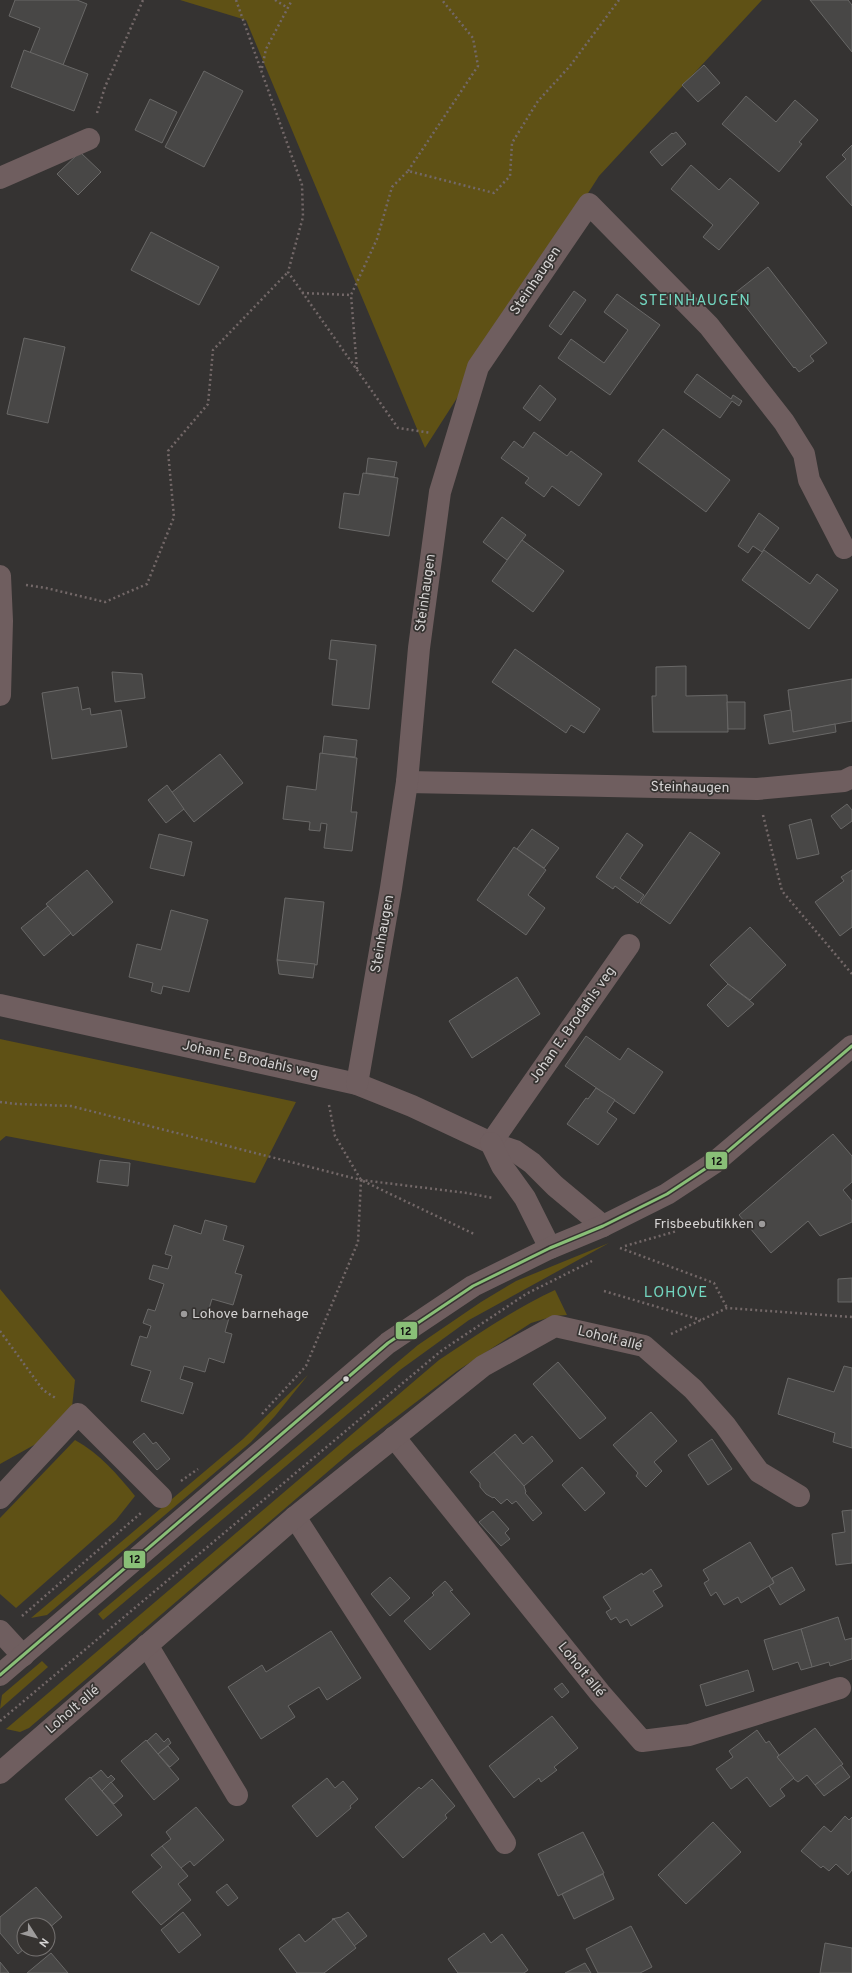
<svg xmlns="http://www.w3.org/2000/svg" width="852" height="1973" font-family="Overpass,sans-serif">
<rect width="100%" height="100%" fill="#353332"/>
<!-- green -->
<g fill="#5f5115">
<polygon points="180,0 762,0 599,176 425,448 246,20"/>
<polygon points="0,1039 296,1102 255,1183 6,1136 0,1141"/>
<polygon points="609,1243 469,1320 400,1370 103,1620 98,1614 418,1345 481,1302 516,1281"/>
<polygon points="0,1289 75,1380 70,1425 0,1464"/>
<path d="M555,1290l12,25 -13,1 -23,7 -74,48 -104,79 -324,278 -9,4 -14,-3 433,-369c38,-25 75,-51 116,-70z"/>
<polygon points="308,1375 275,1416 251,1442 47,1615 31,1618 243,1439"/>
<path d="M75,1440c25,14 42,34 60,56l-19,24 -100,88 -16,-14v-76z"/>
<polygon points="42,1661 48,1667 0,1709 2,1695"/>
</g>
<!-- building -->
<g fill="#484746" stroke="#696867">
<polygon points="15,0 77,0 87,4 63,65 30,53 40,28 9,16"/>
<polygon points="810,0 848,0 852,5 852,52"/>
<polygon points="24,50 88,74 74,111 11,87"/>
<polygon points="704,65 720,83 698,102 682,85"/>
<polygon points="204,71 243,91 204,167 165,147"/>
<polygon points="746,96 776,122 795,100 818,120 799,142 802,144 779,172 722,124"/>
<polygon points="150,99 177,112 162,143 135,130"/>
<polygon points="676,132 686,144 662,166 650,152 672,133 673,134"/>
<polygon points="852,145 852,206 826,177 846,159 842,155"/>
<polygon points="80,152 101,172 78,195 57,174"/>
<polygon points="691,165 719,190 730,178 759,203 719,250 703,237 713,225 671,189"/>
<polygon points="151,232 219,267 199,305 131,270"/>
<polygon points="768,267 827,343 810,356 814,361 799,372 795,367 794,368 735,293"/>
<polygon points="574,291 586,300 561,335 549,326"/>
<polygon points="617,294 660,325 610,395 558,358 571,339 604,363 628,330 604,312"/>
<polygon points="24,338 65,347 48,423 7,414"/>
<polygon points="697,374 731,399 733,395 742,401 739,406 732,401 720,418 684,392"/>
<polygon points="540,385 556,399 540,421 523,408"/>
<polygon points="663,429 730,480 706,512 638,461"/>
<polygon points="534,432 567,456 571,451 602,474 579,506 552,486 544,497 525,483 529,478 501,458 514,441 523,448"/>
<polygon points="368,458 397,462 394,477 366,473"/>
<polygon points="363,473 398,478 389,536 339,528 344,493 359,495"/>
<polygon points="759,513 779,528 762,552 753,546 748,553 738,546"/>
<polygon points="502,517 526,535 507,560 483,542"/>
<polygon points="522,540 564,571 533,612 492,581"/>
<polygon points="764,550 810,584 817,574 838,590 809,629 742,580"/>
<polygon points="331,640 376,645 369,709 332,705 337,660 329,659"/>
<polygon points="515,649 600,709 584,733 571,725 566,733 492,682"/>
<polygon points="686,666 686,696 727,695 728,732 653,732 652,696 656,696 656,667"/>
<polygon points="112,672 142,674 145,698 115,702"/>
<polygon points="852,679 852,721 793,732 788,690"/>
<polygon points="78,687 82,710 90,708 91,715 121,710 127,747 52,759 42,693"/>
<polygon points="727,702 745,702 745,729 728,729"/>
<polygon points="791,710 793,732 835,724 836,732 769,744 764,715"/>
<polygon points="324,736 357,740 355,757 322,754"/>
<polygon points="320,753 357,758 351,812 357,812 352,851 324,848 327,824 321,823 320,831 309,830 310,822 283,819 287,786 316,790"/>
<polygon points="220,754 243,783 194,822 171,793"/>
<polygon points="167,785 184,809 166,823 148,800"/>
<polygon points="847,804 852,810 852,821 841,829 831,816"/>
<polygon points="811,819 819,854 797,859 789,825"/>
<polygon points="532,829 559,848 544,868 517,849"/>
<polygon points="690,832 720,853 670,924 640,903"/>
<polygon points="627,833 643,845 620,878 644,895 638,903 615,886 613,889 596,877"/>
<polygon points="159,834 192,842 184,876 150,868"/>
<polygon points="514,847 546,870 528,895 545,908 526,935 477,900"/>
<polygon points="87,870 113,902 73,936 46,904"/>
<polygon points="852,870 852,927 840,936 815,902 844,881 841,877"/>
<polygon points="285,898 324,902 317,965 277,960"/>
<polygon points="48,906 71,933 44,956 21,928"/>
<polygon points="171,910 208,920 189,992 163,986 161,994 151,991 153,983 129,977 137,944 161,950"/>
<polygon points="750,927 786,965 750,1000 728,984 710,965"/>
<polygon points="277,960 315,964 313,978 279,974"/>
<polygon points="517,977 540,1014 472,1058 449,1021"/>
<polygon points="728,984 754,1004 728,1027 707,1005"/>
<polygon points="586,1036 620,1060 628,1048 663,1072 634,1114 565,1066"/>
<polygon points="596,1088 615,1100 607,1112 617,1119 598,1145 567,1124 586,1098 588,1099"/>
<polygon points="833,1134 852,1156 852,1182 843,1190 852,1201 852,1222 820,1236 808,1221 771,1253 739,1215"/>
<polygon points="100,1160 130,1163 128,1186 97,1182"/>
<polygon points="205,1220 227,1226 223,1240 244,1246 235,1273 242,1275 233,1305 212,1299 208,1312 229,1318 225,1332 232,1334 224,1363 209,1358 205,1372 184,1366 180,1379 193,1383 183,1414 141,1401 151,1371 131,1365 140,1336 147,1338 151,1326 143,1323 148,1309 155,1311 164,1284 149,1279 153,1265 168,1269 172,1256 165,1254 174,1225 201,1234"/>
<polygon points="852,1278 852,1302 838,1302 838,1279"/>
<polygon points="558,1362 606,1418 580,1439 533,1384"/>
<polygon points="844,1366 852,1368 852,1448 833,1442 835,1433 778,1414 788,1378 834,1392"/>
<polygon points="651,1412 677,1441 654,1462 662,1471 646,1487 636,1476 638,1473 613,1445"/>
<polygon points="144,1433 153,1444 156,1442 170,1459 157,1470 133,1442"/>
<polygon points="515,1434 523,1444 532,1436 553,1461 524,1486 494,1452"/>
<polygon points="712,1439 732,1469 708,1485 688,1455"/>
<polygon points="494,1452 524,1486 526,1492 525,1493 542,1513 533,1521 516,1501 512,1504 507,1499 501,1504 494,1497 493,1498 486,1494 480,1487 480,1483 470,1472"/>
<polygon points="582,1467 605,1493 585,1511 562,1485"/>
<polygon points="852,1510 852,1563 836,1565 832,1534 845,1532 842,1511"/>
<polygon points="493,1511 509,1529 505,1533 510,1539 501,1546 479,1522"/>
<polygon points="750,1542 774,1583 741,1603 738,1597 724,1605 716,1592 711,1596 704,1583 709,1580 703,1570"/>
<polygon points="792,1567 805,1590 780,1605 769,1586 774,1583 772,1578"/>
<polygon points="651,1569 662,1586 653,1591 663,1606 631,1626 627,1619 620,1623 616,1617 611,1620 606,1612 611,1609 603,1597 642,1573 643,1575"/>
<polygon points="390,1577 410,1598 390,1616 371,1594"/>
<polygon points="445,1581 453,1590 450,1591 470,1614 430,1650 404,1621 434,1595 432,1593"/>
<polygon points="838,1617 845,1640 852,1638 852,1659 830,1666 829,1662 812,1667 801,1629"/>
<polygon points="801,1629 812,1667 801,1670 798,1662 773,1670 764,1640"/>
<polygon points="331,1631 361,1678 327,1700 319,1687 288,1706 295,1717 261,1739 228,1687 262,1665 266,1672"/>
<polygon points="748,1670 754,1691 706,1706 700,1685"/>
<polygon points="562,1683 569,1692 562,1698 554,1689"/>
<polygon points="552,1716 578,1748 554,1767 557,1770 541,1782 539,1778 514,1798 489,1766"/>
<polygon points="815,1728 843,1764 815,1785 807,1775 798,1782 794,1779 777,1757"/>
<polygon points="757,1730 766,1743 769,1741 779,1755 777,1757 794,1778 780,1789 785,1796 770,1807 747,1777 731,1789 716,1769 733,1757 729,1751"/>
<polygon points="156,1733 164,1742 168,1738 171,1743 158,1754 147,1741"/>
<polygon points="146,1740 179,1779 154,1800 121,1761"/>
<polygon points="168,1746 179,1759 170,1767 158,1754"/>
<polygon points="841,1765 850,1777 824,1796 815,1785"/>
<polygon points="101,1770 108,1778 111,1775 115,1779 102,1791 91,1778"/>
<polygon points="90,1777 122,1815 97,1836 65,1799"/>
<polygon points="327,1778 335,1788 343,1781 358,1799 350,1806 351,1808 317,1837 292,1806"/>
<polygon points="432,1779 455,1806 445,1815 447,1818 403,1858 375,1827 419,1787 421,1789"/>
<polygon points="111,1782 123,1796 114,1804 102,1791"/>
<polygon points="196,1807 224,1840 194,1866 190,1861 181,1868 162,1846 171,1839 166,1832"/>
<polygon points="845,1816 849,1820 852,1817 852,1870 848,1875 836,1864 829,1871 823,1866 821,1868 801,1851 824,1826 831,1832"/>
<polygon points="713,1822 741,1852 686,1904 658,1875"/>
<polygon points="583,1832 604,1873 558,1896 538,1854"/>
<polygon points="162,1846 188,1876 178,1884 191,1900 161,1925 132,1892 162,1867 151,1855"/>
<polygon points="603,1874 614,1899 574,1919 562,1894"/>
<polygon points="227,1884 238,1898 228,1906 216,1892"/>
<polygon points="36,1887 62,1917 48,1929 48,1925 24,1925 24,1949 18,1954 0,1933 0,1917"/>
<polygon points="183,1912 201,1935 179,1953 161,1930"/>
<polygon points="348,1912 367,1936 354,1946 332,1919 341,1917"/>
<polygon points="334,1919 356,1948 324,1973 297,1973 279,1949 299,1934 305,1942"/>
<polygon points="631,1926 652,1967 640,1973 598,1973 586,1949"/>
<polygon points="484,1933 491,1943 502,1934 528,1970 524,1973 458,1973 448,1959"/>
<polygon points="825,1943 852,1948 852,1973 820,1973"/>
<polygon points="51,1953 68,1973 27,1973"/>
<polygon points="0,1962 9,1973 0,1973"/>
<polygon points="585,1963 591,1973 565,1973"/>
</g>
<g fill="none" stroke-linecap="round" stroke-linejoin="round">
<!-- path -->
<g stroke="#736868" stroke-width="2.5" stroke-dasharray="2 3" stroke-linecap="butt">
<polyline points="236,0 302,185 303,217 288,272 398,428 431,433"/>
<polyline points="275,0 288,8"/>
<polyline points="262,68 266,49 292,0"/>
<polyline points="97,113 105,87 143,0"/>
<polyline points="408,171 478,66 473,38 442,0"/>
<polyline points="302,293 351,295"/>
<polyline points="357,369 351,295 377,239 392,187 408,171 494,193 510,176 512,143 538,101 570,66 619,0"/>
<polyline points="26,585 46,588 105,602 147,584 174,517 168,451 208,404 213,350 288,272"/>
<polyline points="763,815 782,891 852,974"/>
<polyline points="0,1102 17,1104 71,1106 361,1180 467,1193 493,1198"/>
<polyline points="329,1105 335,1136 361,1180 474,1234"/>
<polyline points="625,1246 677,1231"/>
<polyline points="620,1248 714,1283 727,1308"/>
<polyline points="604,1291 701,1320"/>
<polyline points="0,1331 43,1390 57,1399"/>
<polyline points="671,1334 727,1308 852,1317"/>
<polyline points="262,1414 306,1366 358,1242 361,1180"/>
<polyline points="181,1481 198,1469"/>
<polyline points="22,1616 141,1513"/>
<polyline points="0,1721 441,1351 526,1294 592,1261"/>
</g>
<!-- minor -->
<g stroke="#6f5e5f" stroke-width="22">
<polyline points="0,178 89,139"/>
<polyline points="0,576 2,621 0,695"/>
<polyline points="407,782 757,789 844,781 852,777"/>
<polyline points="0,1005 357,1084 412,1106 491,1143 515,1151 532,1163 555,1186 603,1226"/>
<polyline points="357,1084 391,888 407,782 419,648 440,492 478,367 589,204 709,326 784,422 804,454 809,480 844,548"/>
<polyline points="491,1143 629,945"/>
<polyline points="491,1143 502,1166 525,1198 550,1248"/>
<polyline points="394,1437 600,1693 642,1741 689,1735 840,1688"/>
<polyline points="0,1498 78,1414 161,1497"/>
<polyline points="295,1517 505,1843"/>
<polyline points="0,1631 23,1656"/>
<polyline points="147,1645 237,1795"/>
<polyline points="0,1675 388,1343 473,1286 550,1248 603,1226 667,1194 714,1163 852,1046"/>
<polyline points="0,1773 295,1517 483,1366 555,1326 644,1346 693,1389 725,1425 759,1472 799,1496"/>
</g>
<!-- bus-1 casing -->
<g stroke="#363331" stroke-width="6">
<polyline id="bus-1" points="0,1675 388,1343 473,1286 550,1248 603,1226 667,1194 714,1163 852,1046"/>
</g>
<!-- bus-1 -->
<use href="#bus-1" stroke="#89bf77" stroke-width="3"/>
</g>
<!-- markers -->
<g fill="#9d9b9b" stroke="#363331" stroke-width="1.5">
<circle cx="762" cy="1224" r="4"/>
<circle cx="184" cy="1314" r="4"/>
</g>
<circle fill="#d5d3d3" stroke="#363331" stroke-width="1.5" cx="346" cy="1379" r="3.5"/>
<g text-anchor="middle" dominant-baseline="central" stroke-width="3.5" stroke-linejoin="round" paint-order="stroke">
<!-- street labels -->
<g font-size="14" fill="#d5d3d3" stroke="#363331">
<text transform="translate(536 281) rotate(-56)">Steinhaugen</text>
<text transform="translate(426 593) rotate(-82)">Steinhaugen</text>
<text transform="translate(690 788) rotate(1)">Steinhaugen</text>
<text transform="translate(383 934) rotate(-80)">Steinhaugen</text>
<text transform="translate(573 1025) rotate(-55)">Johan E. Brodahls veg</text>
<text transform="translate(250 1060) rotate(12)">Johan E. Brodahls veg</text>
<text transform="translate(610 1339) rotate(14)">Loholt allé</text>
<text transform="translate(581 1670) rotate(51)">Loholt allé</text>
<text transform="translate(73 1710) rotate(-41)">Loholt allé</text>
</g>
<!-- poi labels -->
<g font-size="14" fill="#d5d3d3" stroke="#363331" text-anchor="end">
<text x="754" y="1224">Frisbeebutikken</text>
<text x="192" y="1314" text-anchor="start">Lohove barnehage</text>
</g>
<!-- neighbourhood labels -->
<g font-size="15" letter-spacing="1" fill="#72d6c0" stroke="#363331">
<text x="695" y="301">STEINHAUGEN</text>
<text x="676" y="1293">LOHOVE</text>
</g>
</g>
<g stroke="#363331" stroke-width="1.5">
<rect x="705" y="1151" width="23" height="19" rx="4" fill="#89bf77"/>
<rect x="395" y="1321" width="23" height="19" rx="4" fill="#89bf77"/>
<rect x="123" y="1550" width="23" height="19" rx="4" fill="#89bf77"/>
</g>
<g font-size="11" text-anchor="middle" font-weight="bold" fill="#111">
<text x="717" y="1165">12</text>
<text x="406" y="1335">12</text>
<text x="135" y="1563">12</text>
</g>
<!-- north arrow -->
<g transform="translate(36 1937) rotate(126)"><circle r="19" fill="#363331" stroke="#767372"/>
<path d="M0-3L7 15L0 10L-7 15Z" fill="#9d9b9b"/>
<text y="-6" font-size="11" font-weight="bold" text-anchor="middle" fill="#d5d3d3">N</text>
</g>
</svg>
